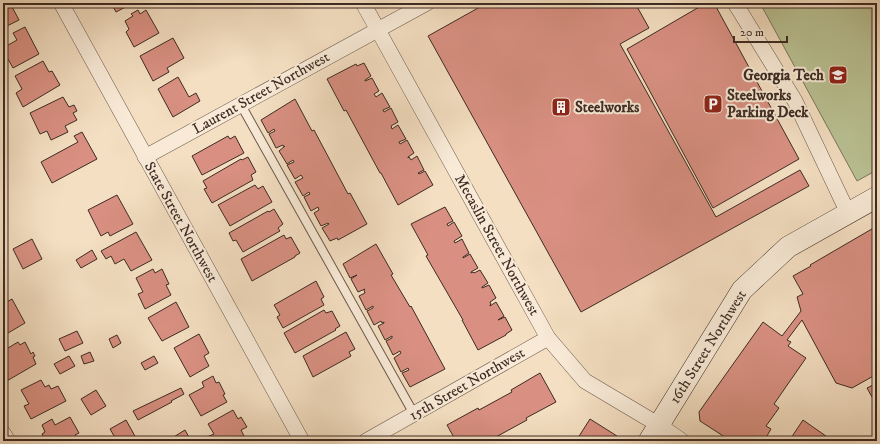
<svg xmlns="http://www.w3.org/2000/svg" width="880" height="444" font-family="'IM FELL DW Pica',serif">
<rect width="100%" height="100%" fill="#f4dfc2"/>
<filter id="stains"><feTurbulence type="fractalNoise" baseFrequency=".005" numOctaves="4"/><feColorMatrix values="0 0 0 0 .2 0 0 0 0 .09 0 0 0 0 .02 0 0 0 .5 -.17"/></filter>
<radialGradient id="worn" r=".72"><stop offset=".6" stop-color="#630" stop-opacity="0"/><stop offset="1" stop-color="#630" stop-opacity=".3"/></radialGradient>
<!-- green -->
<polygon fill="#bac294" stroke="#7c765c" points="760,3 877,3 877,170 857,181"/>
<!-- building -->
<g fill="#d99082" stroke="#3d2b23">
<polygon points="3,3 10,3 19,20 3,28"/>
<polygon points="111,3 133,3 116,12"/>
<polygon points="288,3 300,3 291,8"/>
<polygon points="487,3 635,3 649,28 620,44 716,217 800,170 809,186 581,312 428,36"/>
<polygon points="706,3 714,3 799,159 713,208 627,49"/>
<polygon points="138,10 140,14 146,10 159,33 134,47 126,32 129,29 125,21 133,16 131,14"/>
<polygon points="25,27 39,54 13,68 8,59 6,60 3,55 5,54 3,48 17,40 13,33"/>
<polygon points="173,38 184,58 167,68 169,72 153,81 140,56"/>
<polygon points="43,61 49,72 52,71 60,85 23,107 16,93 22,89 15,76"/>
<polygon points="364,63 371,76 365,80 365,81 372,78 379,91 374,94 376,97 382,93 390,107 383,110 384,112 391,108 398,122 391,126 392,129 398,125 406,139 399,142 400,144 407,140 414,153 408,157 408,158 409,157 411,160 417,156 424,170 418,173 419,174 425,171 433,185 398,205 381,173 380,173 346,110 344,111 327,79 356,64 357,66"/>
<polygon points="178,77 189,97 196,93 200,101 173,117 158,89"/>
<polygon points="63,97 69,107 74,105 77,111 73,113 77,120 65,126 68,132 51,140 47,131 40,134 30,113"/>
<polygon points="295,99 312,131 314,130 348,194 350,193 367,224 338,240 337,238 330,241 322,228 329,224 328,223 321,226 314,213 319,210 318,207 311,211 304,197 310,194 309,192 303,196 295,182 303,178 301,175 295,179 287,165 294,162 293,160 287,164 279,151 285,146 284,147 283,145 276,148 269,134 275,131 274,129 268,133 261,120"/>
<polygon points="82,132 97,159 52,183 41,162 78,142 74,136"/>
<polygon points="228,136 230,139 235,136 244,153 202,175 192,156"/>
<polygon points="248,157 256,172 251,175 253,180 212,203 204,189 207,188 203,181 241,159 242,160"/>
<polygon points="255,185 258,189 263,186 272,202 230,226 218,205"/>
<polygon points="117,195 133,224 110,236 108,232 101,236 88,210"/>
<polygon points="445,207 453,221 447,224 448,226 454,222 462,236 454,241 455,243 462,239 469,253 463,257 463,258 470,254 478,268 471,272 471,273 473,272 474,273 480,270 488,283 482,287 482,288 489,285 496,298 490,302 491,304 490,305 490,306 496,302 504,316 498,320 505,317 512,330 506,334 506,335 478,350 462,320 463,320 426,256 428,255 411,224"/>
<polygon points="274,209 283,224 278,228 280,231 243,252 236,240 233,241 229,233 268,211 269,212"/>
<polygon points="877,226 877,374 852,388 836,383 802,320 787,340 791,342 788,346 806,358 774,404 779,408 766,426 771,429 764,441 731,441 700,421 699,412 763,322 782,336 801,311 797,297 803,294 793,276 811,266 810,265"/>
<polygon points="136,232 152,260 131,271 124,259 115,264 111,256 106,259 101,251"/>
<polygon points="284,235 286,239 291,237 300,253 295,256 295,257 252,281 241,259"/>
<polygon points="32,239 42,259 23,269 13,249"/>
<polygon points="376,244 393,274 391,275 410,307 411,306 445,369 410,387 402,373 409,370 408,368 401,372 394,358 401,353 400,351 393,355 386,341 392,338 392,336 385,340 378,326 384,323 384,322 382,323 381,321 374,325 367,311 373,308 373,306 366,310 359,296 365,293 364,290 365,289 358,292 351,279 357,275 350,278 343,264"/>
<polygon points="92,250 97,259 81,268 76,260"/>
<polygon points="153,269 155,273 162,269 169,284 166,285 171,295 145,309 138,294 143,292 136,278"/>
<polygon points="316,281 324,297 321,299 324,305 283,328 277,317 280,315 274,305"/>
<polygon points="12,299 25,323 3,336 3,304"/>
<polygon points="176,302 189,327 162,341 148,318"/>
<polygon points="324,310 326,313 332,311 340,326 335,329 336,330 295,353 284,333"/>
<polygon points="77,331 83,343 65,351 59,339"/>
<polygon points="346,332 355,349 349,352 351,356 313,377 303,356"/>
<polygon points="199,334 209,353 204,356 209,366 190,377 174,348"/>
<polygon points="117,335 121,343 113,348 109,339"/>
<polygon points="18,342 20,345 25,342 31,354 33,352 35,356 33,357 36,364 5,382 3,378 3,351"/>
<polygon points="90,352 94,361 84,364 81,356"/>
<polygon points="69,356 75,366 60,374 54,364"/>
<polygon points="154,356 158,363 145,370 141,363"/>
<polygon points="540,373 556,402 526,418 527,420 494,438 493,436 485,441 456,441 447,425 478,408 479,410 512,392 511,390"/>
<polygon points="213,376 216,383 219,382 225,394 223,395 227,402 201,416 189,395 204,387 202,382"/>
<polygon points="41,380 45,387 49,385 51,389 58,386 66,401 31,419 24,406 29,404 21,390"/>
<polygon points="877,383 877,406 867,388"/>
<polygon points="181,388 184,394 171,401 172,402 138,420 133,411"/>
<polygon points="96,390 106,406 91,415 81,399"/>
<polygon points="233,410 238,419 241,417 247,427 241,430 245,438 239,441 209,441 207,437 214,434 208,424"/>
<polygon points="70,417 79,433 75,435 79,441 50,441 49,438 45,440 42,434 45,432 42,425 52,419 55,425"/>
<polygon points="590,419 617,436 614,441 576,441"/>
<polygon points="126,420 136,438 131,441 117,441 110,429"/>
<polygon points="803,420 833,441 779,441 782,436 789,441"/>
<polygon points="185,430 190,439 186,441 173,441 172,438"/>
</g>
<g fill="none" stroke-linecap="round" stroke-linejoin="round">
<!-- lane casing -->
<g stroke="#6b584b" stroke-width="10">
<polyline id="lane" points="241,105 414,414"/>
</g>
<!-- street casing -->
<g stroke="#6b584b" stroke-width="16">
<g id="street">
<polyline points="61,3 302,441"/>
<polyline points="363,3 548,338 585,381 659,425 682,441"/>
<polyline points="735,3 795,101 848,213"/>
<polyline points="145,157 427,3"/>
<polyline points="3,433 8,441"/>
<polyline points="366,441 548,338"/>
</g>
</g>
<!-- secondary casing -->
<g stroke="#3d2b23" stroke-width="22">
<polyline id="secondary" points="649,441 742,290 788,247 877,197"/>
</g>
<!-- lane -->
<use href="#lane" stroke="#f8ead7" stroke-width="8"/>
<!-- street -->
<use href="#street" stroke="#f8ead7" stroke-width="15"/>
<!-- secondary -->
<use href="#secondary" stroke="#f8ead7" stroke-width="21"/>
</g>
<!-- icons -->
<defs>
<g id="university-square" transform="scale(1)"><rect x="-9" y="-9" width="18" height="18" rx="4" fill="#8f2418" stroke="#f8ead7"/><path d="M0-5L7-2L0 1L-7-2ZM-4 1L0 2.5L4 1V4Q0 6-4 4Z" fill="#fff"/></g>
<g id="parking-square" transform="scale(1)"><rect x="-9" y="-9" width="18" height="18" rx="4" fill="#8f2418" stroke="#f8ead7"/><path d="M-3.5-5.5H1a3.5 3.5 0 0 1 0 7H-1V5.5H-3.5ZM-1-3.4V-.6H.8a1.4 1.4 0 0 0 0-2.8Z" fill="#fff"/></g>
<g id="building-square" transform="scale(1)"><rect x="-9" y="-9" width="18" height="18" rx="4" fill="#8f2418" stroke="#f8ead7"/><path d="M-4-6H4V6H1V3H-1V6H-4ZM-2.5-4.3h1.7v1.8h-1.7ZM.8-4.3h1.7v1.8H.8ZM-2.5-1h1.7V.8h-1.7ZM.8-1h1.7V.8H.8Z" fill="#fff"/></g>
</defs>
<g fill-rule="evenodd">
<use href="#university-square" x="838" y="75"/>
<use href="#parking-square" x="713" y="104"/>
<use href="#building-square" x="561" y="107"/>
</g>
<g text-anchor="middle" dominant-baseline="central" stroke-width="4" stroke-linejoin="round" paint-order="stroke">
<!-- poi labels -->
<g font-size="15" font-weight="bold" fill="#3d2b23" stroke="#f8ead7" text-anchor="start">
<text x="824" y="75" text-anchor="end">Georgia Tech</text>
<text x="727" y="95">Steelworks<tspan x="727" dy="17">Parking Deck</tspan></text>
<text x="575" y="107">Steelworks</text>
</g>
<!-- street labels -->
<g font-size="15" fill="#3d2b23" stroke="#f8ead7">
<text transform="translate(261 93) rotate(-29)">Laurent Street Northwest</text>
<text transform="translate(181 222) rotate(61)">State Street Northwest</text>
<text transform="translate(497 245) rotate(61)">Mecaslin Street Northwest</text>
<text transform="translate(708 347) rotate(-58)">16th Street Northwest</text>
<text transform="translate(467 384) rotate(-30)">15th Street Northwest</text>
</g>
</g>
<!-- margin -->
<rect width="880" height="444" fill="none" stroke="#f4dfc2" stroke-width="16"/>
<rect x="4" y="4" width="872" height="436" fill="none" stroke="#3d2b23" stroke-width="2"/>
<rect x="8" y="8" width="864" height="428" fill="none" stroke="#3d2b23"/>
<!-- scale -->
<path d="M734 36v6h53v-6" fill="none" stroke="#3d2b23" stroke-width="2"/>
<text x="740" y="36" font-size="12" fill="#3d2b23" stroke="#f8ead7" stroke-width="3" paint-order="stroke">20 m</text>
<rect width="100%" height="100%" filter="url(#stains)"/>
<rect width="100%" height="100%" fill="url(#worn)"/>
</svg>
